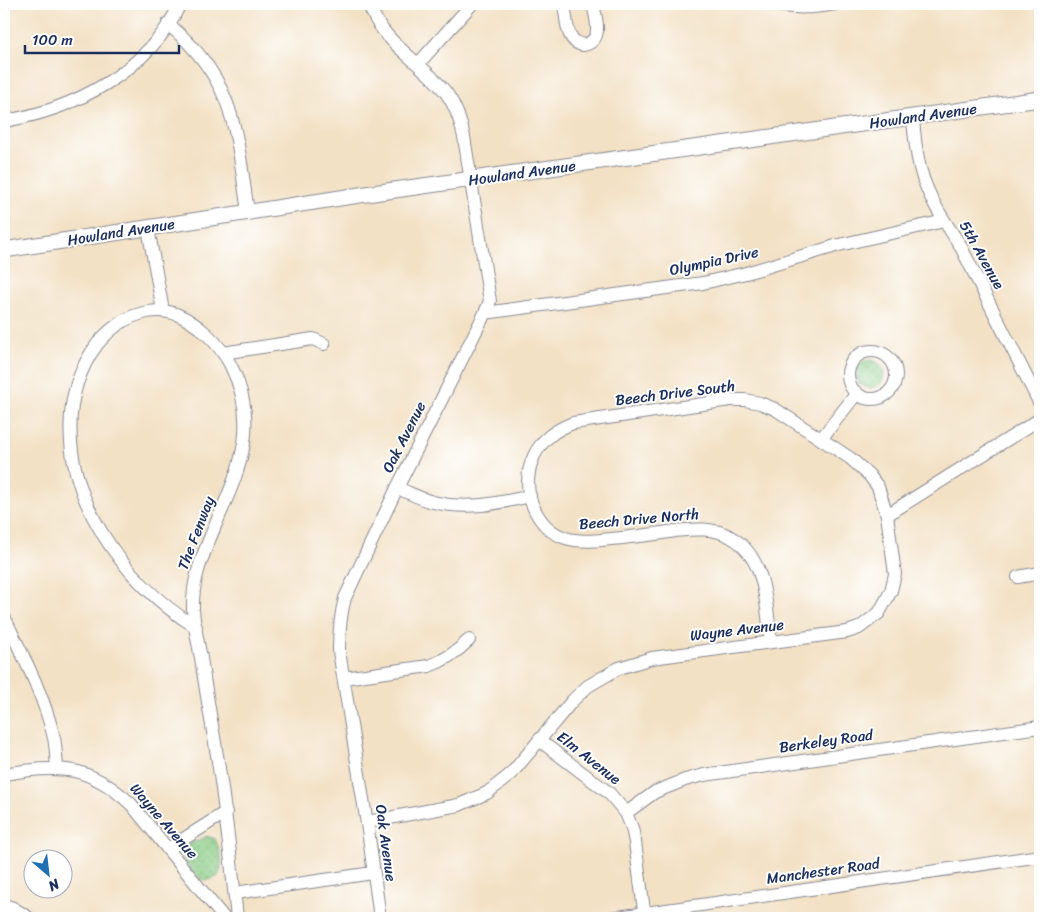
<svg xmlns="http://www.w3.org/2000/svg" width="1044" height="922" font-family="Sriracha,sans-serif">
<defs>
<pattern id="grass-dots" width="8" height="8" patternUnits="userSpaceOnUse" patternTransform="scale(1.25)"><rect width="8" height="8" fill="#89cb84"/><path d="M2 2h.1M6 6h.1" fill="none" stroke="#6fa56f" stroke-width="1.8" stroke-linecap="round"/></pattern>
</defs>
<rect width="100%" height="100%" fill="#fff"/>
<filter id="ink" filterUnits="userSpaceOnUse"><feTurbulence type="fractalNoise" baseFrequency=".02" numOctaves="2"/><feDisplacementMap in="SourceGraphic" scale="10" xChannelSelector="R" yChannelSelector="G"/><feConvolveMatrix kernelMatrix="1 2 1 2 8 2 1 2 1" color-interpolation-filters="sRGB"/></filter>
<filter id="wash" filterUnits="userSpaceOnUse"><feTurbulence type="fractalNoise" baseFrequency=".0096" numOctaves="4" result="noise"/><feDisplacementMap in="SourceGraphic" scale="20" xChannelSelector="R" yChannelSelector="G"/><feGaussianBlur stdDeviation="1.12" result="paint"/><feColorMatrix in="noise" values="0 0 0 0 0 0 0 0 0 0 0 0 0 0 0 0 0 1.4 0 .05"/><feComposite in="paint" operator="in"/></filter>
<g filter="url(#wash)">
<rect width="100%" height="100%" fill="#f3e1c5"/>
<!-- grass -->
<g fill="url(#grass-dots)" stroke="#527d71">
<circle cx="870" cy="374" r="14"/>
<path d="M207,836l8,3c5,11 10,27 2,38l-11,4c-8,-1 -23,-18 -23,-27 0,-3 2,-6 3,-8z"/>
</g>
</g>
<g filter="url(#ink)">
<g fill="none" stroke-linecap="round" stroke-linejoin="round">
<!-- minor casing -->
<g stroke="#878892" stroke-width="14">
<g id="minor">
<path d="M369,4c12,39 55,59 78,90 9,13 14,28 17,43l26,164 -5,12 -88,175 -52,110c-5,18 -6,34 -6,53l29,179 12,88"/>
<path d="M564,4c3,15 1,39 20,41 20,-5 12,-26 9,-41"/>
<path d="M772,4c24,5 39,4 63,0"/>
<path d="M168,24c68,56 68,108 80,188"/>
<polyline points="418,64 472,4"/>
<path d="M913,117c1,17 3,34 7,51 7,28 24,53 40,77l80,159"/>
<path d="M4,121c69,-11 145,-50 176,-117"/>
<polyline points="148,228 163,311"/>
<polyline points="485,313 703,283 746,273 839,245 944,221"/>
<circle cx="872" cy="375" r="24"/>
<polyline points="223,353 313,339 324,344"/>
<polyline points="821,439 857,393"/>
<path d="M397,488c11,4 24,11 36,14 34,8 64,2 97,-6"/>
<polyline points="887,515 1040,419"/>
<polyline points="1018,577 1040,573"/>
<path d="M4,617c19,39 40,78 50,121 2,9 2,20 3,30"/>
<path d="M196,627c-74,-45 -136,-133 -124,-222 4,-27 18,-58 39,-75 17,-15 43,-24 65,-16 22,9 43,29 54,50 34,66 5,113 -20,174 -10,24 -18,45 -17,72 1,16 5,32 8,48 4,28 9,56 14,85 10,58 16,116 22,175"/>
<path d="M344,678l85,-12c17,-6 28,-14 40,-26"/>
<polyline points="539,740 609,793 626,813 632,828 635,842 645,918"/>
<path d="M4,774c55,-9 84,-10 127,30l93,114"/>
<polyline points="626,813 655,792 685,780 704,775 1040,727"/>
<path d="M367,822l92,-17 28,-12 24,-19 62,-74 15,-14 31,-18 33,-10 195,-26 12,-4 20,-15 12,-22 4,-17 -8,-59 -9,-28 -9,-12 -19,-17 -75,-49 -15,-6 -15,-3h-15l-157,23c-18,7 -31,16 -39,33 -7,15 -8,33 -2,48 18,44 52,38 90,34 18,-2 36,-4 53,-7 20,-2 38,-4 56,6 36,21 35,69 40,105"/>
<polyline points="168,849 226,812"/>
<polyline points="235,893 373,873"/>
<polyline points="4,905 13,908 29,918"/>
<polyline points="611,918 1040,856"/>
</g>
</g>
<!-- tertiary casing -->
<g stroke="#878892" stroke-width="17">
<polyline id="tertiary" points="4,250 366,194 1040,99"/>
</g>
<!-- minor -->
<use href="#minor" stroke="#fff" stroke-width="12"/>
<!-- tertiary -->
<use href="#tertiary" stroke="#fff" stroke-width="15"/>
</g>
</g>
<g text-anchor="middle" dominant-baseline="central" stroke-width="4" stroke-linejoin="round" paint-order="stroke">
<!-- street labels -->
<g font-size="15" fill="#1b2f5e" stroke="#fff">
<text transform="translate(923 116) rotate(-8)">Howland Avenue</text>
<text transform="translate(522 173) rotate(-8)">Howland Avenue</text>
<text transform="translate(121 232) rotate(-9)">Howland Avenue</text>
<text transform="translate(982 255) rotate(61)">5th Avenue</text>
<text transform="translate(714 261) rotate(-12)">Olympia Drive</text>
<text transform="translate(675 393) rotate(-7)">Beech Drive South</text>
<text transform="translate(404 437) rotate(-63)">Oak Avenue</text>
<text transform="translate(639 519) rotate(-5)">Beech Drive North</text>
<text transform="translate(196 533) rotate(-69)">The Fenway</text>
<text transform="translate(737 630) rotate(-7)">Wayne Avenue</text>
<text transform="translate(826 741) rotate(-8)">Berkeley Road</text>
<text transform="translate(589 758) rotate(38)">Elm Avenue</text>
<text transform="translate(164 821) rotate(49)">Wayne Avenue</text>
<text transform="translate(386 843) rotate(82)">Oak Avenue</text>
<text transform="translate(823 871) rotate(-8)">Manchester Road</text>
</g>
</g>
<!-- margin -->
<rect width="1044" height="922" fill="none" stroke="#fff" stroke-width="20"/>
<!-- north arrow -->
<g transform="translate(48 874) rotate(152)"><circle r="24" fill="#ffffff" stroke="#a4acbf"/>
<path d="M0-4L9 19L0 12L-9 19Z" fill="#1f6fb2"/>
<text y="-8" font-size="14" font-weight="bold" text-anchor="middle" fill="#1b2f5e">N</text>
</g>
<!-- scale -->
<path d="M25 45v8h154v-8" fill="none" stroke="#1b2f5e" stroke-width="2.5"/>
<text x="32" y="45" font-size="15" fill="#1b2f5e" stroke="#ffffff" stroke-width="4" paint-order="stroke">100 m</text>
</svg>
